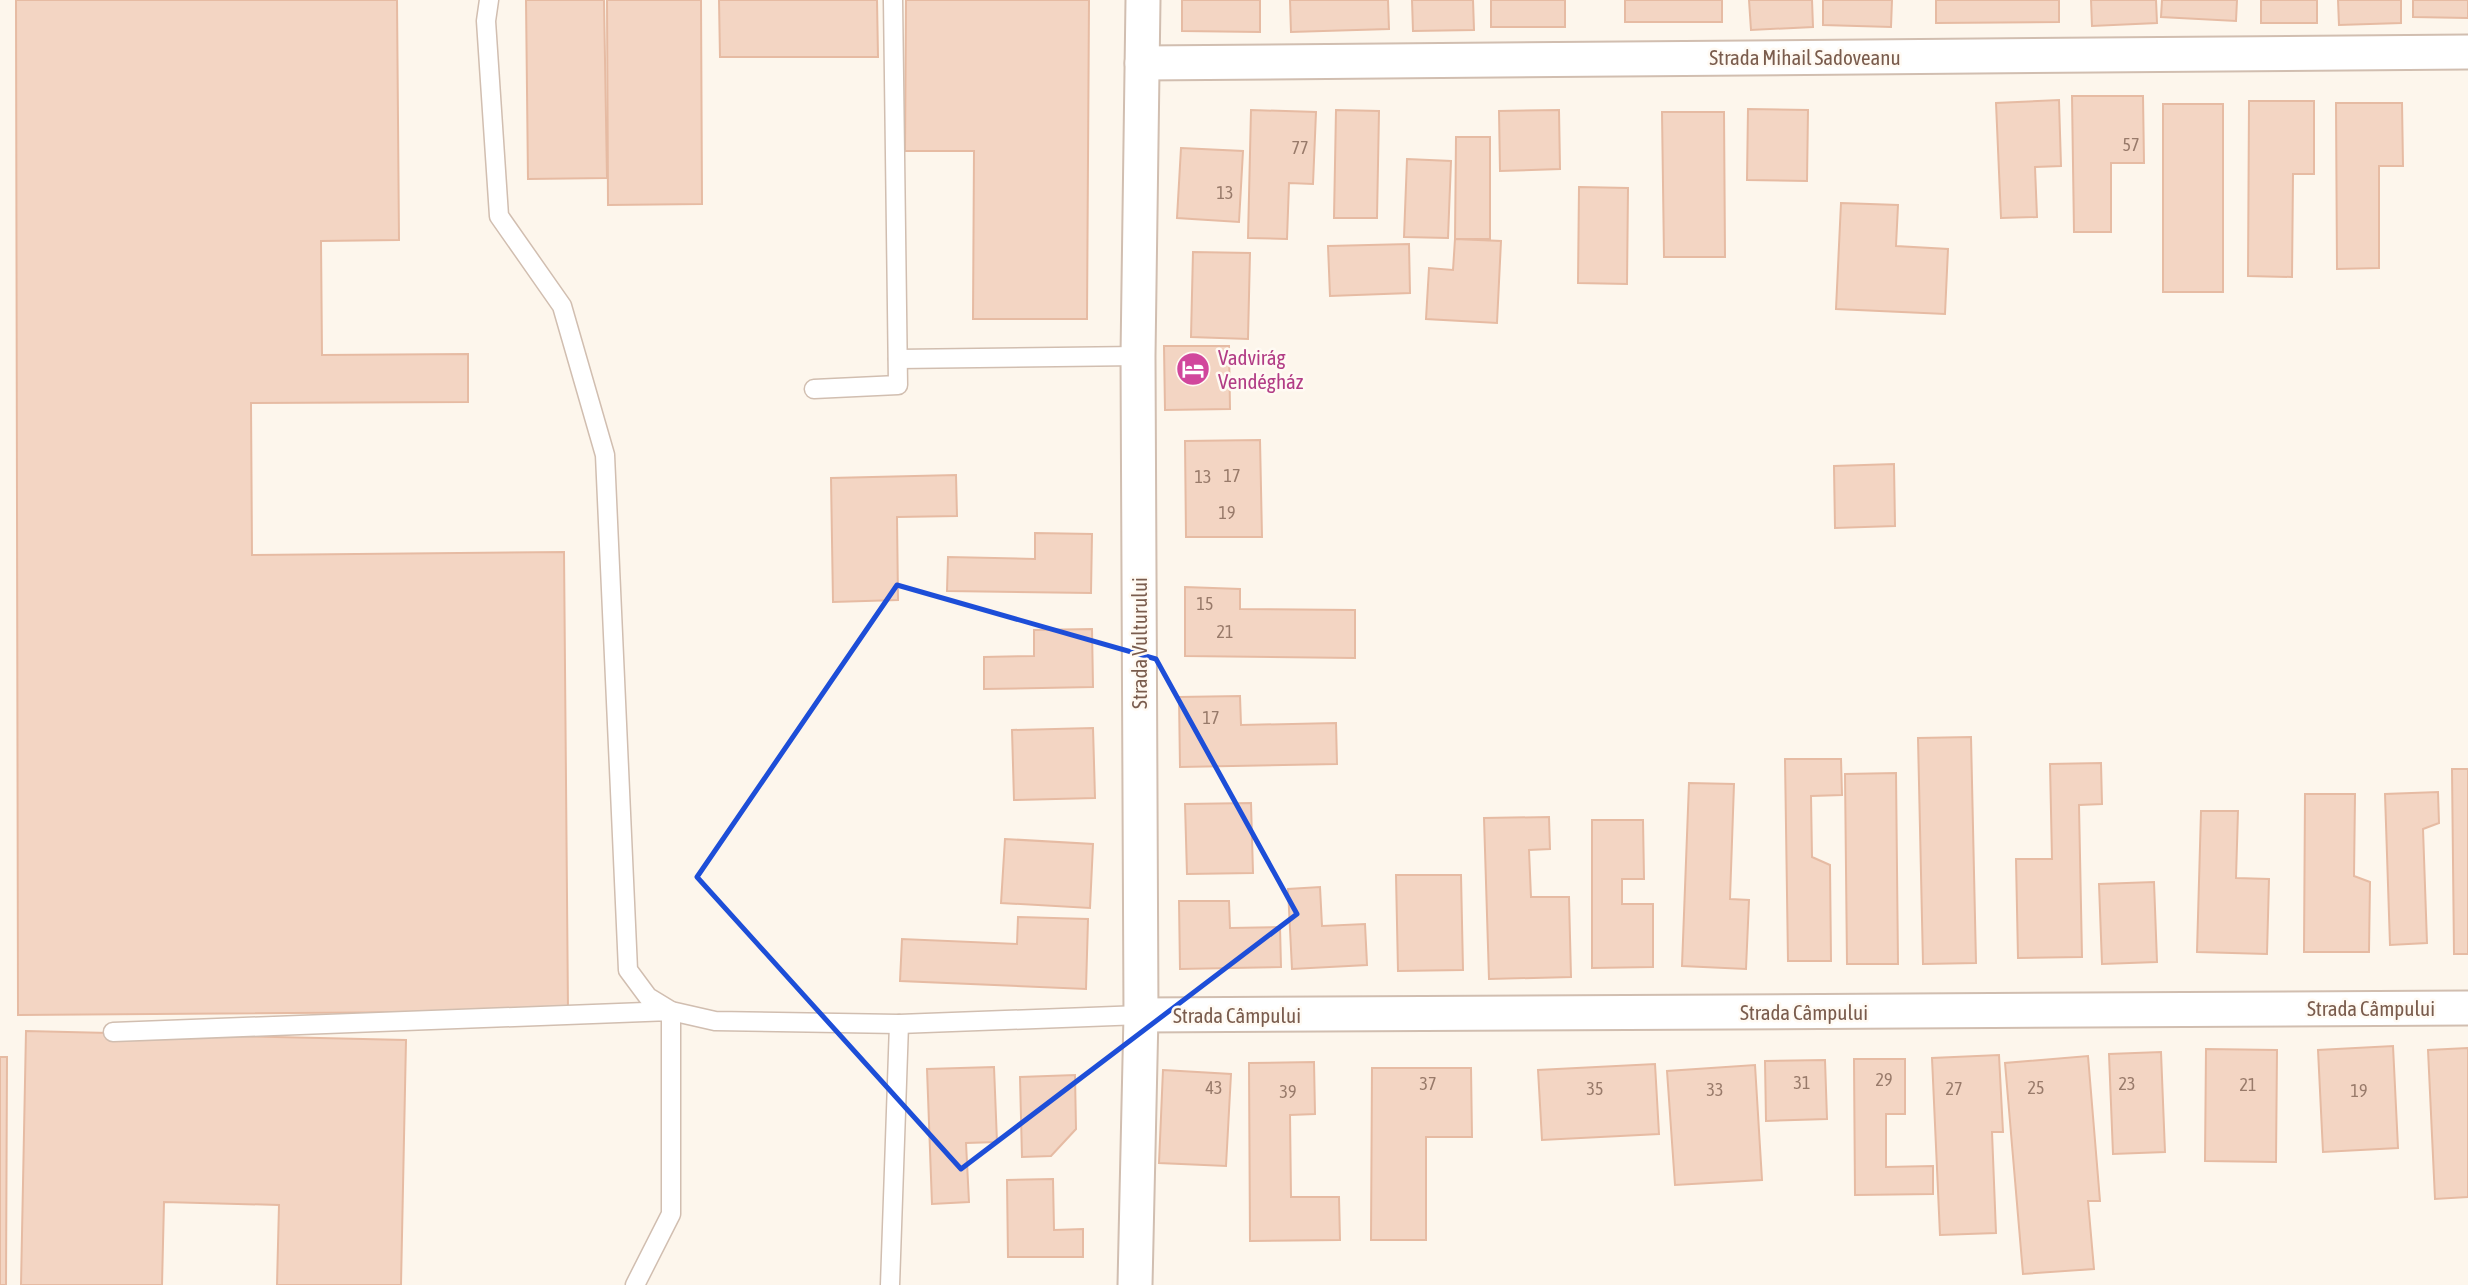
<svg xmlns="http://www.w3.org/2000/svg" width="2468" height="1285" font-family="'Asap Condensed',sans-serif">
<rect width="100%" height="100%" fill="#fdf6ec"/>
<!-- building -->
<g fill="#f3d5c3" stroke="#e6bba3" stroke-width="2">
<polygon points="16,0 397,0 399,240 321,241 322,355 468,354 468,402 251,403 252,555 564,552 568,1011 18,1015"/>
<polygon points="526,0 604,0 607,178 528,179"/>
<polygon points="607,0 701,0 702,204 608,205"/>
<polygon points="719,0 877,0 878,57 720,57"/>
<polygon points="906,0 1089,0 1087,319 973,319 974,151 905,151"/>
<polygon points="1182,0 1260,0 1260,32 1182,31"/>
<polygon points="1290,0 1388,0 1389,29 1291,32"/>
<polygon points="1412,0 1473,0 1474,30 1413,31"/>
<rect x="1491" y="0" width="74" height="27"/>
<rect x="1625" y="0" width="97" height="22"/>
<polygon points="1749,0 1812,0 1813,27 1751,30"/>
<polygon points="1823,0 1892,0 1891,27 1823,25"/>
<polygon points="1936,0 2059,0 2059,22 1936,23"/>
<polygon points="2091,0 2156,0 2157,23 2092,26"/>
<polygon points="2162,0 2237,0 2236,21 2161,17"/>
<rect x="2261" y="0" width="56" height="23"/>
<polygon points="2338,0 2401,0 2401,23 2339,25"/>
<polygon points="2413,0 2468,0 2468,18 2413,17"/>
<polygon points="2072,96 2143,96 2144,163 2111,163 2111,232 2074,232"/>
<polygon points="2059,100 2061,166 2035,167 2037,217 2001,218 1996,103"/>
<polygon points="2249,101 2314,101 2314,174 2293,174 2292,277 2248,276"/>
<polygon points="2336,103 2402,103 2403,166 2379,166 2379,268 2337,269"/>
<rect x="2163" y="104" width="60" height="188"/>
<polygon points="1748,109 1808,110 1807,181 1747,180"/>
<polygon points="1251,110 1316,112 1313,184 1289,183 1287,239 1248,238"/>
<polygon points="1336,110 1379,111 1377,218 1334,218"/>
<polygon points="1559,110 1560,169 1500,171 1499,111"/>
<polygon points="1662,112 1724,112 1725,257 1664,257"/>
<polygon points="1456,137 1490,137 1490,239 1455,239"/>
<polygon points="1181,148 1243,151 1239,222 1177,218"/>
<polygon points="1407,159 1451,161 1448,238 1404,237"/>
<polygon points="1579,187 1628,188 1627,284 1578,283"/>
<polygon points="1841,203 1898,205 1896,246 1948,249 1945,314 1836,309"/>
<polygon points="1455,239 1501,241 1497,323 1426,319 1429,268 1453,270"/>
<polygon points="1409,244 1410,293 1330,296 1328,246"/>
<polygon points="1193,252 1250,253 1248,339 1191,337"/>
<polygon points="1164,346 1229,346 1230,409 1165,410"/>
<polygon points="1260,440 1262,537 1186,537 1185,441"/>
<polygon points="1894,464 1895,526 1835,528 1834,466"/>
<polygon points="956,475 957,516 897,517 898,600 833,602 831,478"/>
<polygon points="1035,533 1092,534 1091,593 947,591 948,557 1035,559"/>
<polygon points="1185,587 1240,589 1240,609 1355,610 1355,658 1185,656"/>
<polygon points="1092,629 1093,687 984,689 984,657 1034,656 1034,630"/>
<polygon points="1240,696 1241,725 1336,723 1337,764 1180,767 1179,697"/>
<polygon points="1093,728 1095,798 1014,800 1012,730"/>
<polygon points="1971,737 1976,963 1923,964 1918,738"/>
<polygon points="1785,759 1841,759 1842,795 1811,796 1812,857 1830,865 1831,961 1788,961"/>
<polygon points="2101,763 2102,804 2079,805 2082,957 2018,958 2016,859 2052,859 2050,764"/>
<polygon points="2452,769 2468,769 2468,954 2454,954"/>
<polygon points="1896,773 1898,964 1847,964 1845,774"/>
<polygon points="1689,783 1734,784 1730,899 1749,900 1746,969 1682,966"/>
<polygon points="2438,792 2439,823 2423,829 2427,943 2390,945 2385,794"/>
<polygon points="2305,794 2355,794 2354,876 2370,882 2369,952 2304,952"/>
<polygon points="1251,803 1253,873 1187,874 1185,804"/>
<polygon points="2201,811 2238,811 2236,878 2269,879 2267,954 2197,952"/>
<polygon points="1549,817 1550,849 1529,850 1531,897 1569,897 1571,977 1489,979 1484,818"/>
<polygon points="1592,820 1643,820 1644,879 1622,879 1622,904 1653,904 1653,967 1592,968"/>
<polygon points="1005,839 1093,844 1090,908 1001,903"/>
<polygon points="1396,875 1461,875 1463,970 1398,971"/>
<polygon points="2154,882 2157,962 2102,964 2099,884"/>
<polygon points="1320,887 1322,926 1365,924 1367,965 1292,969 1288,889"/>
<polygon points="1179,901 1229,901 1230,928 1280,927 1281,967 1180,969"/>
<polygon points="1018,917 1088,919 1086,989 900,981 902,939 1017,944"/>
<polygon points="26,1031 406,1040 401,1285 277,1285 279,1205 164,1202 162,1285 21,1285"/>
<polygon points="2393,1046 2398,1148 2323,1152 2318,1050"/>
<polygon points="2468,1048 2468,1197 2435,1199 2428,1050"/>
<polygon points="2206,1049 2277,1050 2276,1162 2205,1161"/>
<polygon points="2161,1052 2165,1152 2113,1154 2109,1054"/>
<polygon points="1999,1055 2003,1132 1992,1132 1996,1233 1940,1235 1932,1058"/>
<polygon points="2088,1056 2100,1201 2088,1201 2094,1269 2023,1274 2005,1063"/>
<polygon points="0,1057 7,1057 6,1285 0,1285"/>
<polygon points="1854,1059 1905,1059 1905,1114 1886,1114 1886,1167 1933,1166 1933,1194 1855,1195"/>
<polygon points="1825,1060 1827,1119 1766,1121 1765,1061"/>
<polygon points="1314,1062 1315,1114 1290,1115 1291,1197 1339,1197 1340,1240 1250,1241 1249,1063"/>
<polygon points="1655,1064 1659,1134 1542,1140 1538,1070"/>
<polygon points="1755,1065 1762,1180 1675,1185 1667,1071"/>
<polygon points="994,1067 997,1142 966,1143 969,1202 932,1204 927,1069"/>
<polygon points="1372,1068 1471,1068 1472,1137 1426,1137 1426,1240 1371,1240"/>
<polygon points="1163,1070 1231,1074 1226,1166 1159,1163"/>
<polygon points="1075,1075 1076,1129 1051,1156 1022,1157 1020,1077"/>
<polygon points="1053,1179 1054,1230 1083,1229 1083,1257 1008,1257 1007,1180"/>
</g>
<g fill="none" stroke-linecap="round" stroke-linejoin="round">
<!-- lane casing -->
<g stroke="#d1beb0" stroke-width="21">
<g id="lane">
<polyline points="489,0 486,21 499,216 562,306 605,455 628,970 648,997 671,1011 715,1021 899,1024 1141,1015"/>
<polyline points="898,359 1138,356"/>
<polyline points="814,389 898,385 893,0"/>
<polyline points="113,1032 671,1011 671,1214 635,1285"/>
<polyline points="890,1285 899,1024"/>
</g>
</g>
<!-- street casing -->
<g stroke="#d1beb0" stroke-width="37">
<g id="street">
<polyline points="1142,63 2468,52"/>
<polyline points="1141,1015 2468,1008"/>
<polyline points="1135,1285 1141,1015 1138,356 1143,0"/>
</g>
</g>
<!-- lane -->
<use href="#lane" stroke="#fff" stroke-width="18"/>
<!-- street -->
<use href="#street" stroke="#fff" stroke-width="33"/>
</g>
<!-- marked area -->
<path fill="none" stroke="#1d4ed8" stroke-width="5" stroke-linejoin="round" d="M897,585l259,74 141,255 -336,255 -264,-292z"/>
<!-- icons -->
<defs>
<g id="hotel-disc" transform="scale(1.75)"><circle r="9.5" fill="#d1479c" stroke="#fffaf3"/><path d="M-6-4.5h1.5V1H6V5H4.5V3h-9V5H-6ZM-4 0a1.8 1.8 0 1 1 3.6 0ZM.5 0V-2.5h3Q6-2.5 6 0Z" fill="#fff"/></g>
</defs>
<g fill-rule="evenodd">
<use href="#hotel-disc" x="1193" y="369"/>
</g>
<g text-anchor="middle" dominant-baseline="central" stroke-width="5" stroke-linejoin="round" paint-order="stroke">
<!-- number labels -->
<g font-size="18" fill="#987a6a">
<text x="2131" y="144">57</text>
<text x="1300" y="147">77</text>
<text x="1225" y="192">13</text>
<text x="1232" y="475">17</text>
<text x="1203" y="476">13</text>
<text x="1227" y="512">19</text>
<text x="1205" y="603">15</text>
<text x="1225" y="631">21</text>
<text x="1211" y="717">17</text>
<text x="1884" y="1079">29</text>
<text x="1802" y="1082">31</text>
<text x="1428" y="1083">37</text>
<text x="2127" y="1083">23</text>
<text x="2248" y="1084">21</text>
<text x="1214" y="1087">43</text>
<text x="2036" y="1087">25</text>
<text x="1595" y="1088">35</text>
<text x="1954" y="1088">27</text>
<text x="1715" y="1089">33</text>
<text x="2359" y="1090">19</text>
<text x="1288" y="1091">39</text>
</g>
<!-- street labels -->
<g font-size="21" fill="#7a5c4d" stroke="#fffaf3">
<text x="1805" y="57">Strada Mihail Sadoveanu</text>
<text transform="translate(1139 643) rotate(-90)">Strada Vulturului</text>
<text x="2371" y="1008">Strada Câmpului</text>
<text x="1804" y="1012">Strada Câmpului</text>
<text x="1237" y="1015">Strada Câmpului</text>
</g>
<!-- hotel labels -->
<g font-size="21" fill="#b23c85" stroke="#fffaf3" text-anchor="start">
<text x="1218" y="357">Vadvirág<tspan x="1218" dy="24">Vendégház</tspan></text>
</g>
</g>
</svg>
